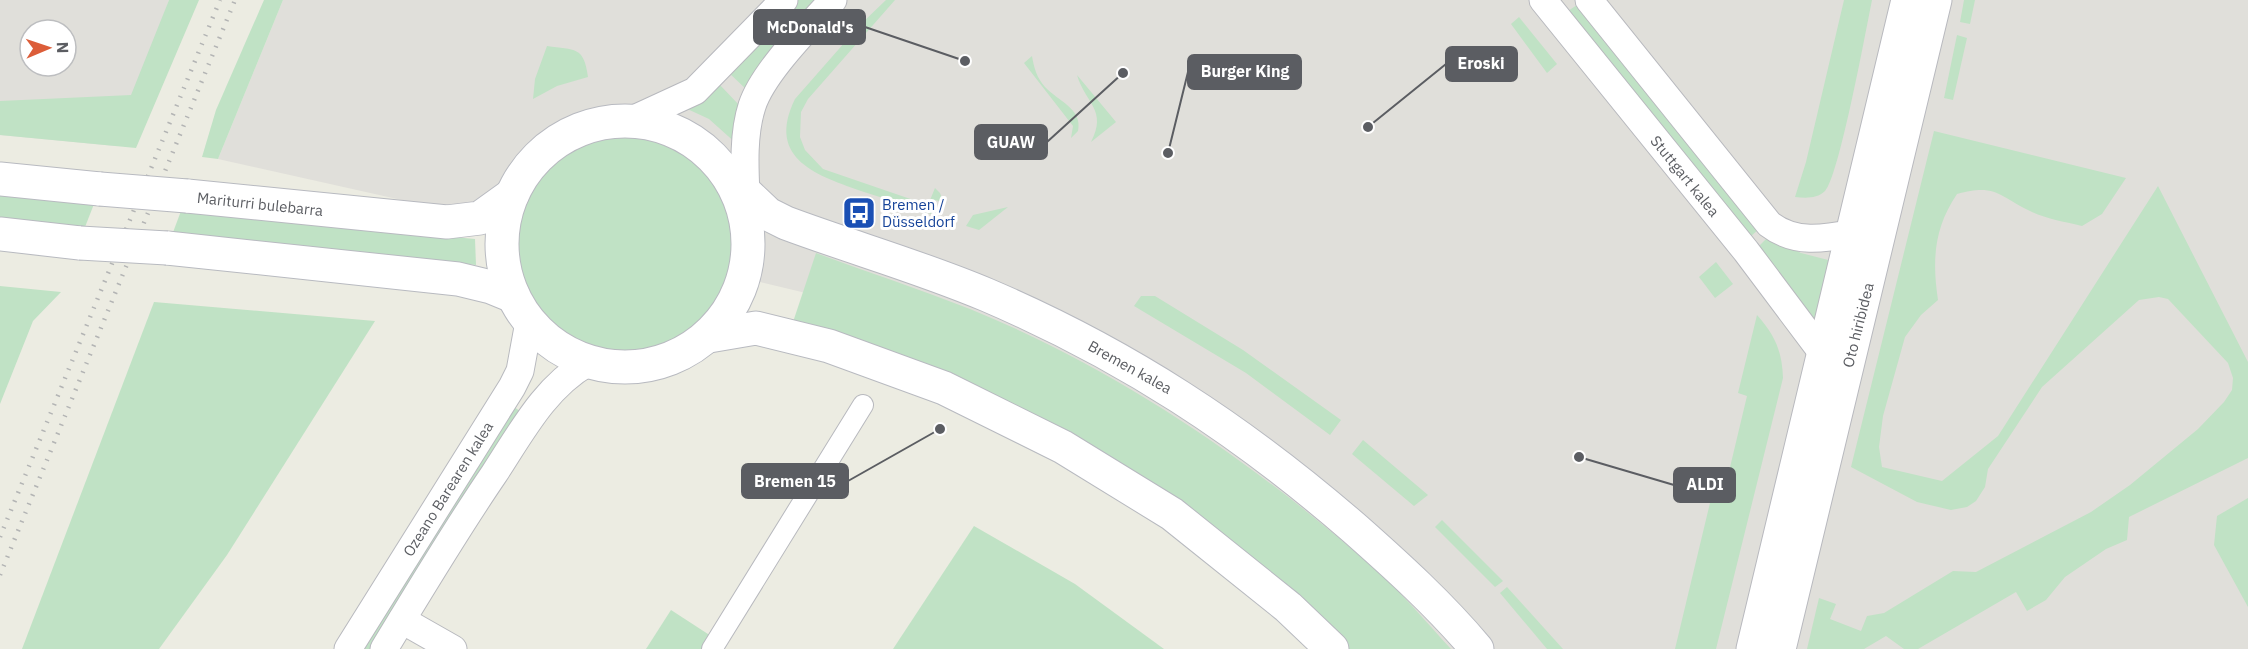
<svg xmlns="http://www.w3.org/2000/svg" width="2248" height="649" viewBox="0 0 2248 649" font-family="'IBM Plex Sans',sans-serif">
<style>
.industrial{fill:#e0dfda;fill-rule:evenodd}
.green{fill:#c0e2c5}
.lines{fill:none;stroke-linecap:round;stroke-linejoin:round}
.pedestrian-casing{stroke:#b8b9be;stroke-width:22}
.minor-casing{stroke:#b8b9be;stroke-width:29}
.tertiary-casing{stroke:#b8b9be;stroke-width:35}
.secondary-casing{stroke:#b8bac0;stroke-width:35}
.pedestrian{stroke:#fff;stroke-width:20}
.minor{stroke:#fff;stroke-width:27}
.tertiary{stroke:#fff;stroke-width:33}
.secondary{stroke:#fff;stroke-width:33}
.rail{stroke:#b3b4b4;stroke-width:4.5;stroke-dasharray:1.5 8;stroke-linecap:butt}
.secondary-bridge-casing{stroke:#b8bac0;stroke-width:35;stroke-linecap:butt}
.secondary-bridge{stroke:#fff;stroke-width:33}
.labels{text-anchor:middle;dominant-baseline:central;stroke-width:6;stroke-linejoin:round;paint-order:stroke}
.street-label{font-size:15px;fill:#5b5d62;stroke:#fff}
.transit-label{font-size:15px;fill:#164399;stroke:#fff;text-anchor:start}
.leader{fill:none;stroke:#5b5d62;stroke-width:2}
.callout-dot{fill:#5b5d62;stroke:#fff;stroke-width:2}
.callout{fill:#5b5d62;stroke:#5b5d62;stroke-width:2}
.callout-label{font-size:16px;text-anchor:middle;font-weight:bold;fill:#fff}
</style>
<rect width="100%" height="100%" fill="#ecece2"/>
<g class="industrial">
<path d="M0,0H169L116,146L0,135ZM30,30H66V66H30Z"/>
<path d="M283,0H2248V649H1407L948,327L634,252L218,159Z"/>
</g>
<g class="green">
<path d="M169,0H199L136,148L0,135V101L131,95Z"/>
<path d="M264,0H283L218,159L202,157L216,110Z"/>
<path d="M794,0H823L748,91L727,71Z"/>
<path d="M886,0H895L808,99L801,112L800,137L805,150L823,169L928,205L935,188L940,193L944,203L936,200L931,214C908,206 886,199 864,192C819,176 765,160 795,99L860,25Z"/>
<path d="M1844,0H1872C1866,30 1839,177 1825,191C1817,199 1805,198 1795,197L1806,162Z"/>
<path d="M1964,0H1975L1970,24L1960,22Z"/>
<path d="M1577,5L1760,228L1750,237L1568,11Z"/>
<path d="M1519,17L1557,64L1547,73L1511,24Z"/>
<path d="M1957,35L1967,38L1953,100L1944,98Z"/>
<path d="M547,46C575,50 584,46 588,77L557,86L533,99L535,79Z"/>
<path d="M1032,56C1034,68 1037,78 1045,87C1058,101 1083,109 1078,131L1071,138L1073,126L1024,63Z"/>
<path d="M1077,75L1116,122L1091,142C1108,110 1085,103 1077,75Z"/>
<path d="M719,84L740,106L738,145L709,119L683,107Z"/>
<path d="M1934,131L2126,178L2102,214L2082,226C2066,222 2047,219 2032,212C1999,197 1997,183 1957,194C1934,228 1932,260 1938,300L1921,315L1905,337L1883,416L1879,447L1882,467L1942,481L1998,436L2158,186L2248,362V458L2129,517L2127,540L2106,549L2065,577L2046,600L2027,611L2016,592L1918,649H1904L1886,636L1864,649H1807L1819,598L1836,604L1830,619L1861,631L1867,616L1884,613L1953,571L1976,572L2091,512L2130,485L2198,429L2224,402L2232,390L2233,378L2228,363L2168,299L2159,297L2139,300L2042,387L1988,469L1985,487L1976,501L1967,507L1951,510L1917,502L1851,467Z"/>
<circle cx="625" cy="245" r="107"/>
<path d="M0,194L94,204L85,227L0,220Z"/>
<path d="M1008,207L979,230L966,226L973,215Z"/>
<path d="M181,211L475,239L476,265L172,235Z"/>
<path d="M1769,236L1801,253L1836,262L1819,330L1809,313L1758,247Z"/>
<path d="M816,253C867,272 919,289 970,309C1120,370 1256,464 1376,570C1403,594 1427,623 1451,649H1348L1223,541L793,322Z"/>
<path d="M1716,262L1733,284L1715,298L1699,277Z"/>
<path d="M0,286L61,292L33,321L0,404Z"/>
<path d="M1141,296H1155L1243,350L1341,420L1330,435L1246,373L1134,306Z"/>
<path d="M154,302L375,321L227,555L159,649H22Z"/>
<path d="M1757,315C1775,335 1782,351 1783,378L1716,649H1675L1715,482L1726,484L1747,396L1738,393Z"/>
<path d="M511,405L523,413L374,649H357Z"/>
<path d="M1363,440L1428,495L1414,506L1352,454Z"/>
<path d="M2248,498V607L2214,545L2217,516Z"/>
<path d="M1442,520L1503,581L1495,587L1435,527Z"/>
<path d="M974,526L1075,584L1164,649H893Z"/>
<path d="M1507,587L1563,649H1547L1500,593Z"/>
<path d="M671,610L711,636L702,649H646Z"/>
</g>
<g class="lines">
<defs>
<path id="pedestrian" d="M712,649L863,405"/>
<g id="minor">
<path d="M1543,0L1746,251L1824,355"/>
<path d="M1589,0L1769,224C1795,244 1823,239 1854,233"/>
<path d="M632,120L695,91L784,0"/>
<path d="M747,227C747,189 740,143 752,106C763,72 809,27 833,0"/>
<path d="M402,620L453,649"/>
<path d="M348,649L512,387L520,371L529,322"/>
<path d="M384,649C420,590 455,531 494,474C521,433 544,388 587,363"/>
</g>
<g id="tertiary">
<path d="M1753,649L1908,0"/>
<path d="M1779,649L1935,0"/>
</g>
<g id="secondary">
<circle cx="625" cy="244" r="123"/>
<path d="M728,176L768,214L786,223C853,248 921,267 987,295C1125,354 1241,430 1354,528C1397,566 1440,605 1477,649"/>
<path d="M0,179L100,189"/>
<path d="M187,196L447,222L480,218L512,195"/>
<path d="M0,234L80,243"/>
<path d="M167,248L458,279L491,287L513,296"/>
<path d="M709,336L756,328L829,346L944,388L1063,447L1172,514L1288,607L1332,649"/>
</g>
</defs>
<use href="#pedestrian" class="pedestrian-casing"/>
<use href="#minor" class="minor-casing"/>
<use href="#tertiary" class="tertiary-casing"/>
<use href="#secondary" class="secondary-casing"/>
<use href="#pedestrian" class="pedestrian"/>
<use href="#minor" class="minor"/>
<use href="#tertiary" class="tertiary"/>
<use href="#secondary" class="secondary"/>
<g class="rail">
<path d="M0,537L220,0"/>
<path d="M0,575L235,0"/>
</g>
<defs>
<g id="secondary-bridge">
<path d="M100,189L187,196"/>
<path d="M80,243L167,248"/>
</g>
</defs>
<use href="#secondary-bridge" class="secondary-bridge-casing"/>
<use href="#secondary-bridge" class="secondary-bridge"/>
</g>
<defs>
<symbol id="bus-square" viewBox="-11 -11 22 22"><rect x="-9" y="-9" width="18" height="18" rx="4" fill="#1a4fb4" stroke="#fff"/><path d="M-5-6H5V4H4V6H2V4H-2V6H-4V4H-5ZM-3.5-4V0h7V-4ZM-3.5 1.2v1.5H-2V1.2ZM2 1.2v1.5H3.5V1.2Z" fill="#fff"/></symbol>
</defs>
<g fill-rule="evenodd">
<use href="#bus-square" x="840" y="194" width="38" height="38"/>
</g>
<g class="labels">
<g class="street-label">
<text transform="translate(1685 176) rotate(51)">Stuttgart kalea</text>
<text transform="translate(260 204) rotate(6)">Mariturri bulebarra</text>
<text transform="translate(1858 325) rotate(-76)">Oto hiribidea</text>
<text transform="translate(1130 367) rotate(29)">Bremen kalea</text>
<text transform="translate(448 489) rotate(-58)">Ozeano Barearen kalea</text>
</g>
<g class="transit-label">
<text x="882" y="204">Bremen /<tspan x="882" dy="17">Düsseldorf</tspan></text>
</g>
</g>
<path class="leader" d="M965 61L865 27M1368 127L1446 64M1168 153L1188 72M1123 73L1047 142M940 429L848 481M1579 457L1674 485"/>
<g class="callout-dot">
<circle cx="965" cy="61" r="6"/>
<circle cx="1368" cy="127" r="6"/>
<circle cx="1168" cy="153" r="6"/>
<circle cx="1123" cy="73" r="6"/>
<circle cx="940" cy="429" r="6"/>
<circle cx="1579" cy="457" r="6"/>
</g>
<g class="callout">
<rect x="754" y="10" width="111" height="34" rx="6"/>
<rect x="1446" y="47" width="71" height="34" rx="6"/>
<rect x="1188" y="55" width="113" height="34" rx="6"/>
<rect x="975" y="125" width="72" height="34" rx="6"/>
<rect x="742" y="464" width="106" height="34" rx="6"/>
<rect x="1674" y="468" width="61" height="34" rx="6"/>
</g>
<g class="callout-label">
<text x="810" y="33">McDonald's</text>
<text x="1481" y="69">Eroski</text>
<text x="1245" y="77">Burger King</text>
<text x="1011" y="148">GUAW</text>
<text x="795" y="487">Bremen 15</text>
<text x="1705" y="490">ALDI</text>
</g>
<g transform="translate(48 48) rotate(88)"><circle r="28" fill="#ffffff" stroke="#bdbec0" stroke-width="1.5"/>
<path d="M0-4.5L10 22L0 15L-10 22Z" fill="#dc5d39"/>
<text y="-9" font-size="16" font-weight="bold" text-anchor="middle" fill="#5b5d62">N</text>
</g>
</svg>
